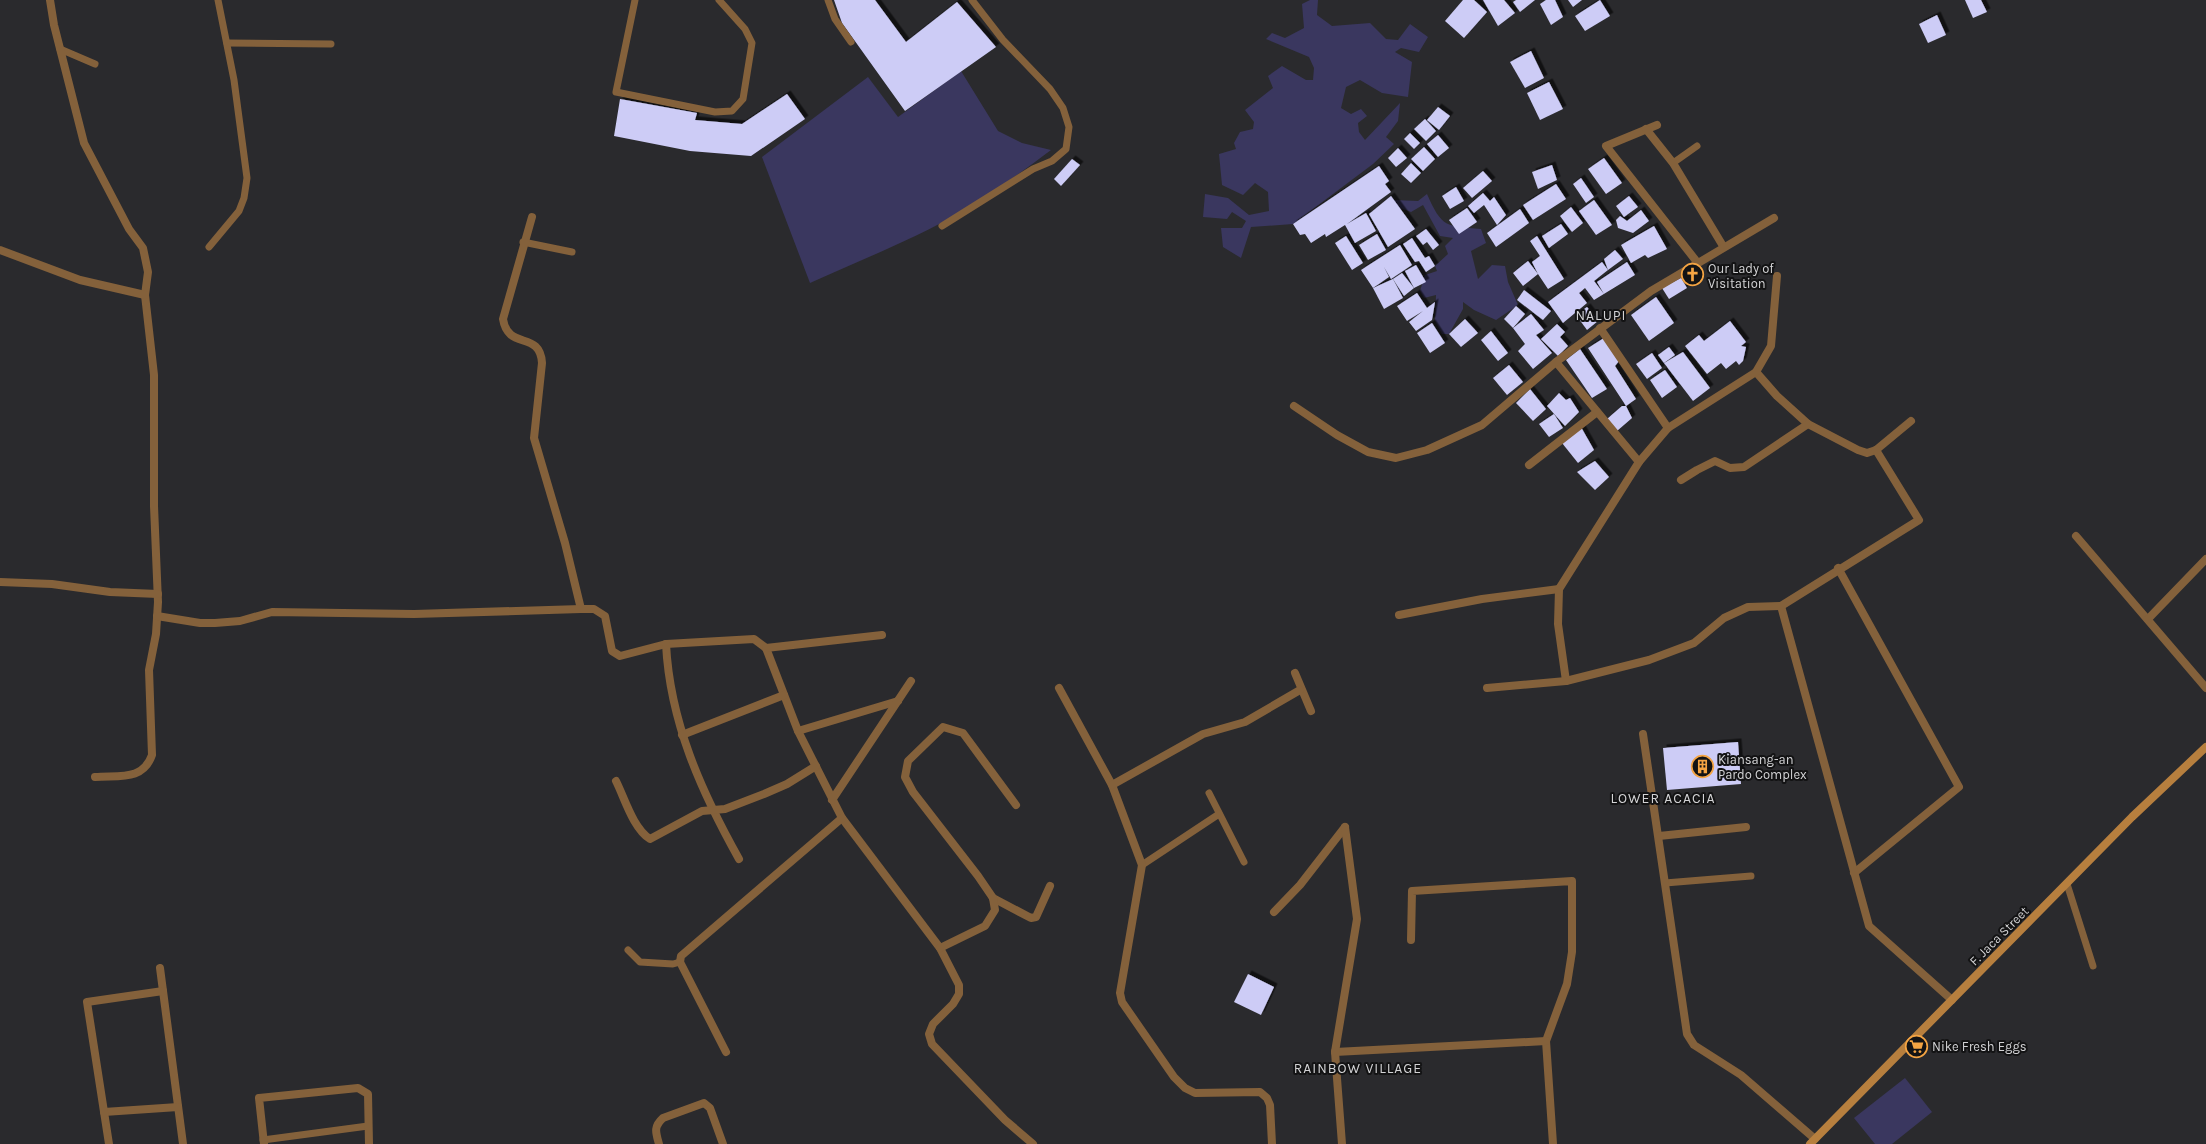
<svg xmlns="http://www.w3.org/2000/svg" width="2206" height="1144" viewBox="0 0 2206 1144" font-family="Karla,sans-serif">
<style>
.green{fill:#3a375f}
.building{fill:#cdccf6;filter:url(#shadow)}
.lines{fill:none;stroke-linecap:round;stroke-linejoin:round}
.lane{stroke:#84613b;stroke-width:7}
.street{stroke:#84613b;stroke-width:8}
.secondary{stroke:#b77f3e;stroke-width:8}
.labels{text-anchor:middle;dominant-baseline:central;stroke-width:4;stroke-linejoin:round;paint-order:stroke}
.poi-label{font-size:13px;fill:#d3d3d5;stroke:#131314;text-anchor:start}
.street-label{font-size:13px;fill:#d3d3d5;stroke:#131314}
.neighbourhood-label{font-size:14px;letter-spacing:1px;fill:#d3d3d5;stroke:#131314}
</style>
<defs>
<filter id="shadow"><feDropShadow dx="3.5" dy="-3.5" stdDeviation="0" flood-color="#0009"/></filter>
</defs>
<rect width="100%" height="100%" fill="#2a2a2d"/>
<g class="green">
<path d="M1310,0H1318L1317,15L1332,26L1370,23L1386,39L1398,40L1410,24L1428,37L1419,52L1401,48L1395,52L1412,62L1408,97L1382,93L1360,80L1346,87L1341,108L1351,114L1361,109L1367,116L1358,123L1359,132L1365,140L1400,103L1398,121L1386,137L1394,144L1373,164L1293,224L1251,227L1241,258L1223,247L1221,228H1242L1246,221L1232,212L1227,219L1203,217L1205,194L1228,198L1249,215L1269,211L1268,192L1255,183L1243,195L1222,185L1219,154L1236,149L1234,143L1240,132L1253,129L1254,122L1245,110L1273,88L1268,76L1282,66L1306,80H1313L1314,68L1309,57L1266,39L1272,33L1285,38L1304,28L1302,4Z"/>
<path d="M961,71L998,131L1022,143L1051,150C1022,172 992,193 961,212C913,240 860,260 810,283L762,157L868,77L898,117Z"/>
<path d="M1427,194C1442,228 1446,226 1481,229L1486,243L1471,251L1478,279L1492,265L1505,266L1508,282L1518,305L1496,320L1474,310L1463,302V309L1449,334H1442L1435,321L1436,295L1424,298L1420,291L1425,275L1437,271L1435,266L1448,254L1445,246L1453,238L1440,236L1423,205L1411,212L1395,206L1394,200L1418,201Z"/>
<path d="M1905,1078L1932,1112L1892,1144H1875L1854,1118Z"/>
</g>
<g class="building">
<path d="M834,0H875L906,42L957,2L996,47L905,111L842,23Z"/>
<path d="M1463,0H1474L1487,12L1464,38L1445,21Z"/>
<path d="M1483,0H1504L1515,13L1498,26Z"/>
<path d="M1516,0H1535L1520,12L1513,2Z"/>
<path d="M1546,0H1555L1563,17L1551,25L1540,4Z"/>
<path d="M1568,0H1582L1573,7Z"/>
<path d="M1600,0L1610,16L1585,31L1575,16Z"/>
<path d="M1965,0H1981L1987,12L1973,18Z"/>
<path d="M1937,15L1946,35L1928,43L1919,24Z"/>
<path d="M1531,51L1544,78L1525,88L1510,62Z"/>
<path d="M1549,82L1563,109L1540,120L1527,93Z"/>
<path d="M787,94L805,119L751,156L690,151L614,136L620,99L697,113L695,120L742,124Z"/>
<path d="M1438,107L1450,116L1439,130L1427,120Z"/>
<path d="M1425,119L1436,131L1426,141L1414,129Z"/>
<path d="M1410,133L1420,143L1414,149L1404,139Z"/>
<path d="M1438,135L1449,148L1438,157L1427,144Z"/>
<path d="M1424,147L1435,159L1423,171L1411,159Z"/>
<path d="M1398,148L1407,158L1396,167L1388,158Z"/>
<path d="M1604,158L1622,183L1606,194L1588,169Z"/>
<path d="M1072,159L1080,165L1061,186L1054,179Z"/>
<path d="M1411,163L1421,173L1411,183L1401,174Z"/>
<path d="M1552,165L1557,180L1538,189L1532,172Z"/>
<path d="M1379,166L1389,181L1385,184L1391,192L1347,224L1366,213L1376,231L1355,243L1345,225L1326,237L1325,234L1311,243L1305,234L1300,235L1293,224Z"/>
<path d="M1483,171L1492,181L1472,198L1463,188Z"/>
<path d="M1581,178L1594,197L1586,203L1573,184Z"/>
<path d="M1556,184L1566,199L1533,220L1523,205Z"/>
<path d="M1456,187L1464,201L1450,209L1442,196Z"/>
<path d="M1483,193L1490,201L1494,197L1506,215L1497,225L1484,205L1474,213L1468,206Z"/>
<path d="M1391,196L1415,229L1388,247L1369,214Z"/>
<path d="M1629,196L1638,207L1624,217L1616,206Z"/>
<path d="M1594,200L1612,225L1596,235L1579,211Z"/>
<path d="M1571,207L1583,223L1572,232L1560,216Z"/>
<path d="M1467,208L1477,222L1459,234L1449,220Z"/>
<path d="M1520,209L1529,223L1496,247L1487,233Z"/>
<path d="M1641,210L1649,221L1633,233L1618,228L1616,220L1620,216L1627,221Z"/>
<path d="M1561,224L1568,234L1549,248L1542,236Z"/>
<path d="M1654,226L1667,249L1648,258L1645,255L1631,263L1621,245Z"/>
<path d="M1426,229L1439,245L1433,250L1427,242L1423,245L1416,236Z"/>
<path d="M1377,234L1386,250L1368,260L1359,245Z"/>
<path d="M1346,236L1363,263L1352,270L1335,243Z"/>
<path d="M1537,236L1564,279L1548,289L1538,274L1523,286L1513,273L1528,261L1538,274L1532,262L1540,256L1530,241Z"/>
<path d="M1412,238L1425,258L1429,256L1435,266L1426,272L1419,261L1415,262L1403,244Z"/>
<path d="M1400,245L1412,265L1391,279L1384,267L1389,277L1373,288L1361,270Z"/>
<path d="M1615,250L1623,259L1608,270L1604,259Z"/>
<path d="M1602,262L1608,270L1594,281L1604,294L1597,282L1627,262L1635,275L1594,300L1585,288L1579,293L1587,303L1563,323L1548,302Z"/>
<path d="M1416,265L1426,282L1414,288L1405,271Z"/>
<path d="M1402,273L1414,288L1404,296L1393,279Z"/>
<path d="M1681,278L1687,288L1669,299L1662,288Z"/>
<path d="M1393,279L1403,298L1384,309L1373,288Z"/>
<path d="M1524,290L1551,311L1543,320L1517,300Z"/>
<path d="M1417,293L1427,308L1435,302L1432,320L1416,331L1409,322L1423,311L1407,321L1397,306Z"/>
<path d="M1656,297L1674,323L1649,341L1631,315Z"/>
<path d="M1516,306L1525,314L1513,328L1504,319Z"/>
<path d="M1587,307L1598,321L1587,330L1576,315Z"/>
<path d="M1531,314L1544,330L1536,335L1552,353L1533,369L1518,351L1525,344L1513,328Z"/>
<path d="M1465,319L1478,333L1461,347L1449,334Z"/>
<path d="M1730,321L1746,342L1741,346L1746,347L1743,361L1739,365L1736,361L1726,369L1721,363L1707,374L1685,346L1699,335L1704,341Z"/>
<path d="M1432,323L1445,343L1430,353L1417,333Z"/>
<path d="M1557,324L1565,332L1560,337L1568,346L1558,356L1541,339Z"/>
<path d="M1491,331L1508,353L1498,361L1481,340Z"/>
<path d="M1604,338L1619,361L1615,366L1636,399L1626,406L1632,418L1617,431L1607,419L1622,406H1626L1588,348Z"/>
<path d="M1669,347L1675,355L1664,363L1658,355Z"/>
<path d="M1580,349L1607,389L1592,398L1566,360Z"/>
<path d="M1683,352L1710,388L1693,401L1664,363Z"/>
<path d="M1652,353L1662,368L1647,379L1636,364Z"/>
<path d="M1509,365L1523,382L1507,395L1493,378Z"/>
<path d="M1665,370L1677,387L1662,398L1650,380Z"/>
<path d="M1530,389L1546,409L1533,421L1516,403Z"/>
<path d="M1559,393L1566,400L1570,398L1579,412L1565,426L1547,406Z"/>
<path d="M1554,414L1563,428L1549,437L1539,424Z"/>
<path d="M1581,427L1594,450L1578,463L1562,443Z"/>
<path d="M1595,461L1609,477L1595,490L1577,472Z"/>
<path d="M1738,742L1741,784L1667,790L1663,748Z"/>
<path d="M1248,974L1274,987L1261,1015L1234,1002Z"/>
</g>
<g class="lines">
<g class="lane">
<path d="M635,0L616,92L715,112L732,111L743,99L752,43L745,29L719,0"/>
<path d="M828,0L835,19L851,42"/>
<path d="M227,43L331,44"/>
<path d="M60,49L95,64"/>
<path d="M1673,163L1697,146"/>
<path d="M942,226L1033,169L1052,161L1066,149L1069,127L1063,108L1050,89L1003,40L972,0"/>
<path d="M523,242L572,252"/>
<path d="M209,247L239,211L244,198L247,178L234,80L218,0"/>
<path d="M1209,793L1244,862"/>
<path d="M1142,865L1219,814"/>
<path d="M1665,883L1751,876"/>
<path d="M2067,884L2093,966"/>
<path d="M628,950L640,962L673,964L680,962"/>
<path d="M263,1140L368,1126"/>
</g>
<g class="street">
<path d="M50,0L54,25L84,143L129,229L143,248L148,272L145,295L154,375V506L158,602L156,634L149,670L152,755C143,781 119,775 95,777"/>
<path d="M1657,125L1606,146L1697,262"/>
<path d="M1646,129L1673,163L1723,246"/>
<path d="M532,217L503,319C508,351 540,330 542,363L534,438L565,543L581,609"/>
<path d="M0,250L80,280L145,295"/>
<path d="M1600,328L1668,428"/>
<path d="M1556,362L1639,462"/>
<path d="M1756,372L1777,396L1808,424L1858,450L1867,453L1876,450L1911,421"/>
<path d="M1294,406L1337,435L1368,452L1396,458L1427,450L1482,425L1556,362L1651,291L1774,218"/>
<path d="M1529,465L1597,412"/>
<path d="M1681,480L1697,470L1715,461L1730,468L1744,467L1808,424"/>
<path d="M2076,536L2206,688"/>
<path d="M1838,568L1959,787L1854,873"/>
<path d="M0,582L52,584L110,592L158,594"/>
<path d="M1781,606L1869,926L1952,1000"/>
<path d="M1399,615L1482,599L1559,589"/>
<path d="M157,616L200,623H215L240,621L272,612L414,614L581,609H594L605,616L612,651L620,656L666,644L754,639L766,648L798,731L842,818L940,948L959,985V994L953,1004L933,1024L929,1034L932,1044L1005,1120L1033,1144"/>
<path d="M2148,619L2206,559"/>
<path d="M666,644C670,722 701,791 739,859"/>
<path d="M766,648L882,635"/>
<path d="M1295,673L1311,711"/>
<path d="M1566,681L1558,624L1559,589L1639,462L1668,428L1756,372L1771,346L1777,276"/>
<path d="M1059,688L1112,785L1142,865L1120,993L1122,1002L1174,1077L1185,1088L1195,1093L1260,1092L1267,1098L1270,1105L1272,1144"/>
<path d="M1487,688L1566,681L1649,660L1694,643L1724,618L1748,607L1781,606L1919,520L1876,450"/>
<path d="M798,731L898,701"/>
<path d="M1643,734L1687,1034L1694,1045L1741,1075L1815,1139"/>
<path d="M682,735L784,695"/>
<path d="M616,781C625,799 633,828 650,839L702,811L725,809L764,794L787,784L816,766"/>
<path d="M1112,785L1203,734L1245,722L1300,690"/>
<path d="M832,800L911,681"/>
<path d="M1659,836L1746,827"/>
<path d="M993,898L1031,918L1036,917L1050,886"/>
<path d="M1274,912L1300,885L1345,827"/>
<path d="M1411,940L1412,891L1572,881V952L1567,984L1546,1041L1553,1144"/>
<path d="M940,948L985,926L995,910L993,898L978,876L913,792L905,777L908,761L943,727L963,733L1016,805"/>
<path d="M160,968L183,1144"/>
<path d="M726,1052L680,962L681,956L842,818"/>
<path d="M1335,1052L1546,1041"/>
<path d="M104,1112L178,1107"/>
<path d="M109,1144L87,1002L163,991"/>
<path d="M264,1144L259,1098L358,1088L368,1094L369,1144"/>
<path d="M659,1144C656,1133 653,1127 663,1118L704,1103L710,1108L723,1144"/>
<path d="M1342,1144L1335,1052L1357,919L1345,827"/>
</g>
<path class="secondary" d="M1810,1144L2132,817L2206,747"/>
</g>
<defs>
<symbol id="church-ring" viewBox="-11 -11 22 22"><circle r="9.5" fill="#131314" stroke="#f4a443" stroke-width="1.5"/><path d="M-1.2-6h2.4v3.5h3.3v2.4h-3.3V6h-2.4V-.1h-3.3v-2.4h3.3Z" fill="#f4a443"/></symbol>
<symbol id="building-ring" viewBox="-11 -11 22 22"><circle r="9.5" fill="#131314" stroke="#f4a443" stroke-width="1.5"/><path d="M-4-6H4V6H1V3H-1V6H-4ZM-2.5-4.3h1.7v1.8h-1.7ZM.8-4.3h1.7v1.8H.8ZM-2.5-1h1.7V.8h-1.7ZM.8-1h1.7V.8H.8Z" fill="#f4a443"/></symbol>
<symbol id="supermarket-ring" viewBox="-11 -11 22 22"><circle r="9.5" fill="#131314" stroke="#f4a443" stroke-width="1.5"/><path d="M-6-5.5h2.5l.6 2H6L4.5 2H-2.5L-4.4-4H-6ZM-1.5 3.2a1.3 1.3 0 1 0 .1 0ZM3 3.2a1.3 1.3 0 1 0 .1 0Z" fill="#f4a443"/></symbol>
</defs>
<g fill-rule="evenodd">
<use href="#church-ring" x="1680" y="262" width="25" height="25"/>
<use href="#building-ring" x="1690" y="754" width="25" height="25"/>
<use href="#supermarket-ring" x="1904" y="1034" width="25" height="25"/>
</g>
<g class="labels">
<g class="poi-label">
<text x="1708" y="268">Our Lady of<tspan x="1708" dy="15">Visitation</tspan></text>
<text x="1718" y="759">Kiansang-an<tspan x="1718" dy="15">Pardo Complex</tspan></text>
<text x="1932" y="1046">Nike Fresh Eggs</text>
</g>
<g class="street-label">
<text transform="translate(1999 936) rotate(-45)">F. Jaca Street</text>
</g>
<g class="neighbourhood-label">
<text x="1601" y="315">NALUPI</text>
<text x="1663" y="798">LOWER ACACIA</text>
<text x="1358" y="1068">RAINBOW VILLAGE</text>
</g>
</g>
</svg>
